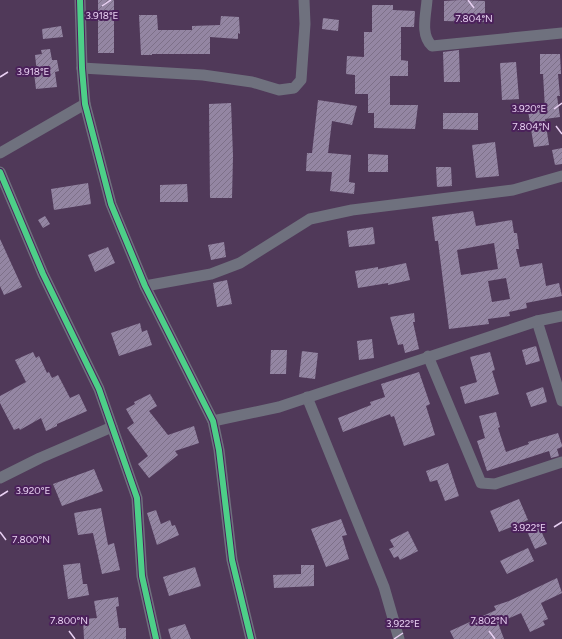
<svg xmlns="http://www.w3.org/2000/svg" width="562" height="639" viewBox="0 0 562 639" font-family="Figtree,sans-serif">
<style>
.building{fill:url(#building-hatch);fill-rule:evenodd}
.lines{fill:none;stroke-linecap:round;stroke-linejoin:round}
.minor{stroke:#6f717e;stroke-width:11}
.cycleway-casing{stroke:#4b215b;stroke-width:8}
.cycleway{stroke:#4dcf88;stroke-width:6}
.ticks{fill:none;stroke:#e8d0f2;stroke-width:1.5}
.ticks-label{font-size:10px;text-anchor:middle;fill:#e8d0f2;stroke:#4b215b;stroke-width:4;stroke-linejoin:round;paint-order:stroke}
</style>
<defs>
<pattern id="building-hatch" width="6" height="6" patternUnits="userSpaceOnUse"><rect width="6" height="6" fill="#9486a3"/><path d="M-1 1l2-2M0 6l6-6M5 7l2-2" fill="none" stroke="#7d7088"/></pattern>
</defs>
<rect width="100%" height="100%" fill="#503959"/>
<g class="building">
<rect x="98" y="0" width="16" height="53"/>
<path d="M460,0L485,1V22L444,21V1Z"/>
<path d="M372,5H393V10L415,11L414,27H401V60L408,61V76H390V105H418L415,129L374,128V113H368V94H355V75L346,74L347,56L364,57V32H372Z"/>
<path d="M139,15H157L158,30H192V26L220,25L221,16L239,17L240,34L238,33V39L210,37V54H152V55H141Z"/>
<path d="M323,18L339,20L338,31L322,29Z"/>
<path d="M61,26L63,37L43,39L42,29Z"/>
<path d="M50,49L52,60H57L59,71L55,72L57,87L36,89L34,73H37L35,55L42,54L41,50Z"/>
<path d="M459,50L460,82H444L443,52Z"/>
<path d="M540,54H560L561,74H558L560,96H557L560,117L545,119L549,145L534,147L528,111L545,109L543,74H540Z"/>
<path d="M516,62L519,99L502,100L500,63Z"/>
<path d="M318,100L357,106L352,125L332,121L328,153L351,155L349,182L355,183L354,194L330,191L332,172L306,171L307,153H312Z"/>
<path d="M231,103L233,156L232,198H210L209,104Z"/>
<path d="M443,113H478V130L443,129Z"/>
<path d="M495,142L499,176L476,178L472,145Z"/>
<path d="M562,148V164L555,165L552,150Z"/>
<path d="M368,154L388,155V172H368Z"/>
<path d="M436,167H451L452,186L437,187Z"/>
<path d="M88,183L91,204L54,210L51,189Z"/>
<path d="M187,184L188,202H160V185Z"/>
<path d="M473,211L476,226L512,220L514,233H517L519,249H516L520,267L542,263L546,286L559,283L562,296L526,303L527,308L509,312L510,316L488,319L489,324L449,329L438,241H435L432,217ZM494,243L498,269L461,275L457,250ZM506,278L510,299L492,302L488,281Z"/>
<path d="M45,216L50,224L43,228L38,220Z"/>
<path d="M373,227L375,244L349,247L347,231Z"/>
<path d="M0,239L22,287L4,295L0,286Z"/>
<path d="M224,242L226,257L211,260L208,245Z"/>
<path d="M108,247L115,263L95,272L88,255Z"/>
<path d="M406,263L410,280L388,285V283L358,288L355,271L378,267V269Z"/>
<path d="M227,280L232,304L217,307L213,283Z"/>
<path d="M414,313L415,322H413L419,349L405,353L403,344L398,345L390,317Z"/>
<path d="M140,323L142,332L147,330L152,345L119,356L111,333Z"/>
<path d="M372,339L374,358L359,360L357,341Z"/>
<path d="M536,346L540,361L526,365L522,350Z"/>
<path d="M271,350H287L286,374H270Z"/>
<path d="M302,351L318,353L315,379L299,377Z"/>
<path d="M33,352L36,358L39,356L47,373L49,372L52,378L58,375L70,398L79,394L87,411L57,424V426L46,431L41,418L20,430L19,428L14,430L0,403V396L26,382L15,360Z"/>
<path d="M490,352L495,370L492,371L499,394L465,404L460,387L477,382L470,357Z"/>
<path d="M419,372L430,404L426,406L435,435L404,446L394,416L391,417L390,414L343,432L338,418L371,405L370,402L385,397L381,384Z"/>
<path d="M543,387L547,402L531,407L526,393Z"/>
<path d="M150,394L157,406L149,411L168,435L194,426L199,443L175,451L178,455L149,478L138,464L148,456L127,428L134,423L126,409L135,404L134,402Z"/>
<path d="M496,412L500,427L498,428L506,452L529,444L528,442L558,433L562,445V447L557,449L559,456L551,458L549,451L487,471L477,441L485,438L479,416Z"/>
<path d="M448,463L459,496L445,501L437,480L430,482L426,471Z"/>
<path d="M94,469L103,491L62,506L53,484Z"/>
<path d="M519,499L528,520L499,532L490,511Z"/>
<path d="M101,508L108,545L114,543L120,570L102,574L93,533L78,535L74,513Z"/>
<path d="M156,510L161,524L170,520L172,526L175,525L179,535L157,545L147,513Z"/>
<path d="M341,519L347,535L342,536L349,559L326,567L311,529Z"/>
<path d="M538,524L547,544L535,549L526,529Z"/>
<path d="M408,531L418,551L400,560L398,556L394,558L389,549L394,547L390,540Z"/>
<path d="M528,548L534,561L507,574L500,561Z"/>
<path d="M80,563L83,584H87L89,595L68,599L63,565Z"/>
<path d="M301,565H314V586L274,588L273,575L301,574Z"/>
<path d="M195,567L201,586L169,596L163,577Z"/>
<path d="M557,578L562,593L541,603L548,619L543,621L545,625L530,632L521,613L498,623L504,639H454L450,631L496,610L494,606L509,601Z"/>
<path d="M118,597L119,606L116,607L119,628H126V639H84L83,619L97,618L94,601Z"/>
<path d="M185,624L191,639H171L168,629Z"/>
</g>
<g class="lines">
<g class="minor">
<path d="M80,0L82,68L85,104L111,204L145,286L213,421L219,450L232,560L251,639"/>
<path d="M427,0C426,15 420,35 432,46L562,33"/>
<path d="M82,68L203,75L252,82L279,90L294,88L301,80L305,24L304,0"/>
<path d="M0,153L85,104"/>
<path d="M0,172L43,274L99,389L137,498L142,576L156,639"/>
<path d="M145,286L211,274L240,263L310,219L352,210L513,190L562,176"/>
<path d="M537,321L562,401"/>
<path d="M428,356L481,483L495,484L562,462"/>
<path d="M307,397L384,587L399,639"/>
<path d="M213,421L279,407L537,321L562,316"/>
<path d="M0,478L40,458L112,427"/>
</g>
<defs>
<g id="cycleway">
<path d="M80,0L82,68L85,104L111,204L145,286L213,421L219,450L232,560L251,639"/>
<path d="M0,172L43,274L99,389L137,498L142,576L156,639"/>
</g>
</defs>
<use href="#cycleway" class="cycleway-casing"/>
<use href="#cycleway" class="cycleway"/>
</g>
<path class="ticks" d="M468,0L474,8M102,6L111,0M0,77L8,72M554,109L562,103M556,126L562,134M0,496L8,491M554,527L562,522M0,532L6,540M69,631L75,639M489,631L495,639M394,639L403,633"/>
<g class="ticks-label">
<text x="102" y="19">3.918°E</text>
<text x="474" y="22">7.804°N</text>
<text x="33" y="75">3.918°E</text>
<text x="529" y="112">3.920°E</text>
<text x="531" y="130">7.804°N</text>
<text x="33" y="494">3.920°E</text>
<text x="529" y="531">3.922°E</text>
<text x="31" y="543">7.800°N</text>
<text x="69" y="624">7.800°N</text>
<text x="489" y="624">7.802°N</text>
<text x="403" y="627">3.922°E</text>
</g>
</svg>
